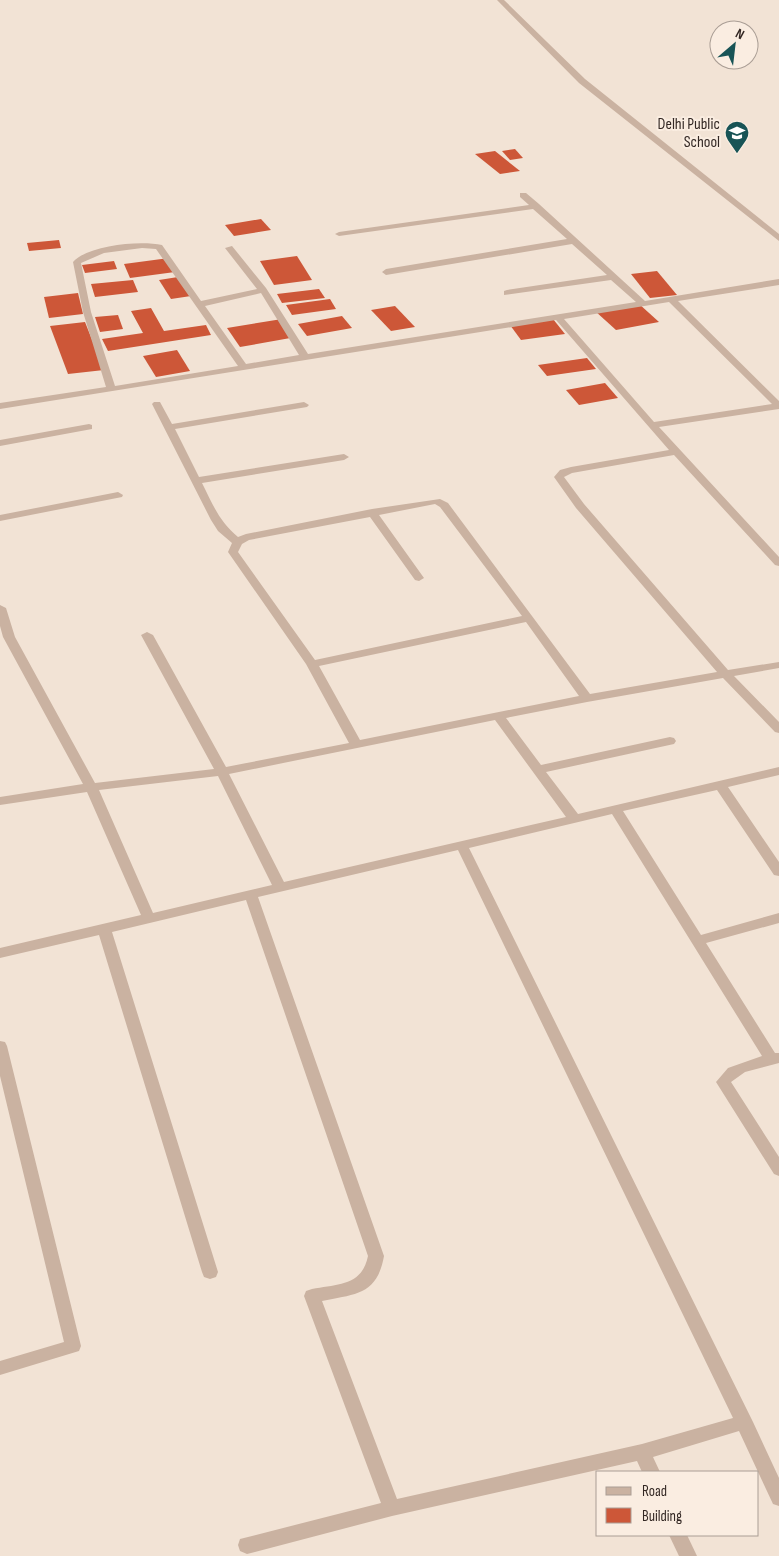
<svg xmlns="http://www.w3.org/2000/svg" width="779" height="1556" viewBox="0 0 779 1556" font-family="'Sofia Sans Condensed',sans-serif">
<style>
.building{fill:#cd5738}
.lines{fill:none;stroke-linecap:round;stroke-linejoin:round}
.minor{fill:#cab2a1;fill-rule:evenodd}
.labels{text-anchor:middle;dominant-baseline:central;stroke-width:4;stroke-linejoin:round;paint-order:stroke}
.far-poi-label{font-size:16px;fill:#332824;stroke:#faede1;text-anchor:end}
</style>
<rect width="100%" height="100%" fill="#f2e3d5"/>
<g class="building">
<path d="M515,149L523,158L510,160L502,151Z"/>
<path d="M495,151L520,171L500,174L475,154Z"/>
<path d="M261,219L271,230L234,236L225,225Z"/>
<path d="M59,240L61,248L29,251L27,243Z"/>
<path d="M297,256L312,280L274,285L260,261Z"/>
<path d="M169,258L175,272L130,278L124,264Z"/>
<path d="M114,261L117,269L85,273L82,265Z"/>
<path d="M657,271L677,295L650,298L631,274Z"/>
<path d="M178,277L191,296L171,299L159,280Z"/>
<path d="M133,280L138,292L95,297L91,284Z"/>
<path d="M319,289L325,298L282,303L277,294Z"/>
<path d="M78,293L83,314L49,318L44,297Z"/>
<path d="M330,299L336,309L292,315L286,305Z"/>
<path d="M638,303L659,322L616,330L595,311Z"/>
<path d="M395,306L415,327L391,331L371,310Z"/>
<path d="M151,308L164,331L206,325L211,335L108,351L102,339L143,333L131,311Z"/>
<path d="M118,315L123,329L100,332L95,317Z"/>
<path d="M342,316L352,328L307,336L298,324Z"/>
<path d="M282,319L296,337L240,347L227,328Z"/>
<path d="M553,319L565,334L521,340L510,325Z"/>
<path d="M85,322L104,370L68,374L50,326Z"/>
<path d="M177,350L190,371L156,377L143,356Z"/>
<path d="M587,358L596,369L547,376L538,365Z"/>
<path d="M605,383L618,398L579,405L566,390Z"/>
</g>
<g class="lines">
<g class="minor">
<path d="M497,0H504L585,79L779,234V241L579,83Z"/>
<path d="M520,193H526L539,204L645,301L779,279V285L678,301L779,401V409L659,427L779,557V566L775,565L674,455L572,473L564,477L584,504L728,670L779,662V668L734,676L779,722V733L775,732L723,678L587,702L506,718L541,765L670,737L674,738L676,741L674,744L546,772L578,814L779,767V775L728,787L779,862V876L774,875L717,790L623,811L701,935L779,913V923L706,943L775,1053H779V1063L745,1072L731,1082L779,1157V1176L774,1174L716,1082L728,1068L762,1056L612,814L469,848L753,1422L779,1478V1506L773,1504L739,1431L653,1457L660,1472H642L637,1461L392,1516L247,1554L240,1551L238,1545L240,1539L381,1503L304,1296L306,1291L312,1289C338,1284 362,1286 368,1256L246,900L112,932L218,1272L216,1277L210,1279L204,1277L202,1272L99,935L0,958V948L141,915L87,792L0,805V797L83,784L3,637L0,626V605L6,608L15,637L95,783L214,769L141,635L147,632L153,635L226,767L349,743L306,664L228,552L232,543L218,531L211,520L152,404L154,402H160L172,424L304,402L309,405L307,407L175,429L199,477L344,454L349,457L344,460L202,483C213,505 219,521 238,537L246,534L372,509L440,499L448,503L590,694L717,672L576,508L554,477L560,470L571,467L669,450L556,320L0,409V403L106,387L83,312L73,262C88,245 140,240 162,245L201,301L257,289L225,248L232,246L266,288L308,354L636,302L611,280L504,295V291L507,290L607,275L572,244L386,275L382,272L386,269L567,239L533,209L339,236L335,234L339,232L529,205L520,197ZM142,248L156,249L238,366L115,386L91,312L81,263L104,253ZM261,293L299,355L246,364L205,306ZM669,302L772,404L654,422L564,319ZM435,504L440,507L522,616L315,660L238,552L242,544L249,540L370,517L415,580L419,581L424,578L379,515ZM526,622L579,696L360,740L319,666ZM495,720L566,817L284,882L229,774ZM218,776L272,885L153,913L99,790ZM458,850L733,1418L642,1444L397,1499L322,1301C356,1294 377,1295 384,1256L258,897Z"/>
<path d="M89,424L92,425V429L0,446V440Z"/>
<path d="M118,492L123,495L122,497L0,521V515Z"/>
<path d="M0,1041L5,1042L7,1046L81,1346L79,1351L0,1375V1361L64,1342L0,1076Z"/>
<path d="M669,1535H687L697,1556H679Z"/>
</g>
</g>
<defs>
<symbol id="school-pin" viewBox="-11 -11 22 30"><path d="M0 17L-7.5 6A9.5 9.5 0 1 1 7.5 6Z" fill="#185456" stroke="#faede1"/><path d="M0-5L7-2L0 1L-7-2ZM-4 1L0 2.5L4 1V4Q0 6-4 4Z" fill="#fff"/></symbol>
</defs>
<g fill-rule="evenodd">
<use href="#school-pin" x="723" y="119" width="28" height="38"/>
</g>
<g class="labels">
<g class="far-poi-label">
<text x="720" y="124">Delhi Public<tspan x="720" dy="18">School</tspan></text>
</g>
</g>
<rect x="596" y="1471" width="162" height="65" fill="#faede1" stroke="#aa9e95"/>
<rect x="606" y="1487" width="25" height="8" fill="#cab2a1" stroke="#aa9e95"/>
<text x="642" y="1496" font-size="15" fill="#332824">Road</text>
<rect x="606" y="1508" width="25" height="15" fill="#cd5738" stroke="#aa9e95"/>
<text x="642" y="1521" font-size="15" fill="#332824">Building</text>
<g transform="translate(734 45) rotate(28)"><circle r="24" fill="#faede1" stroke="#aa9e95"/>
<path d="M0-4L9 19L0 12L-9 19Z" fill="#185456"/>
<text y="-8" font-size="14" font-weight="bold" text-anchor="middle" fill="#332824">N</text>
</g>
</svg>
